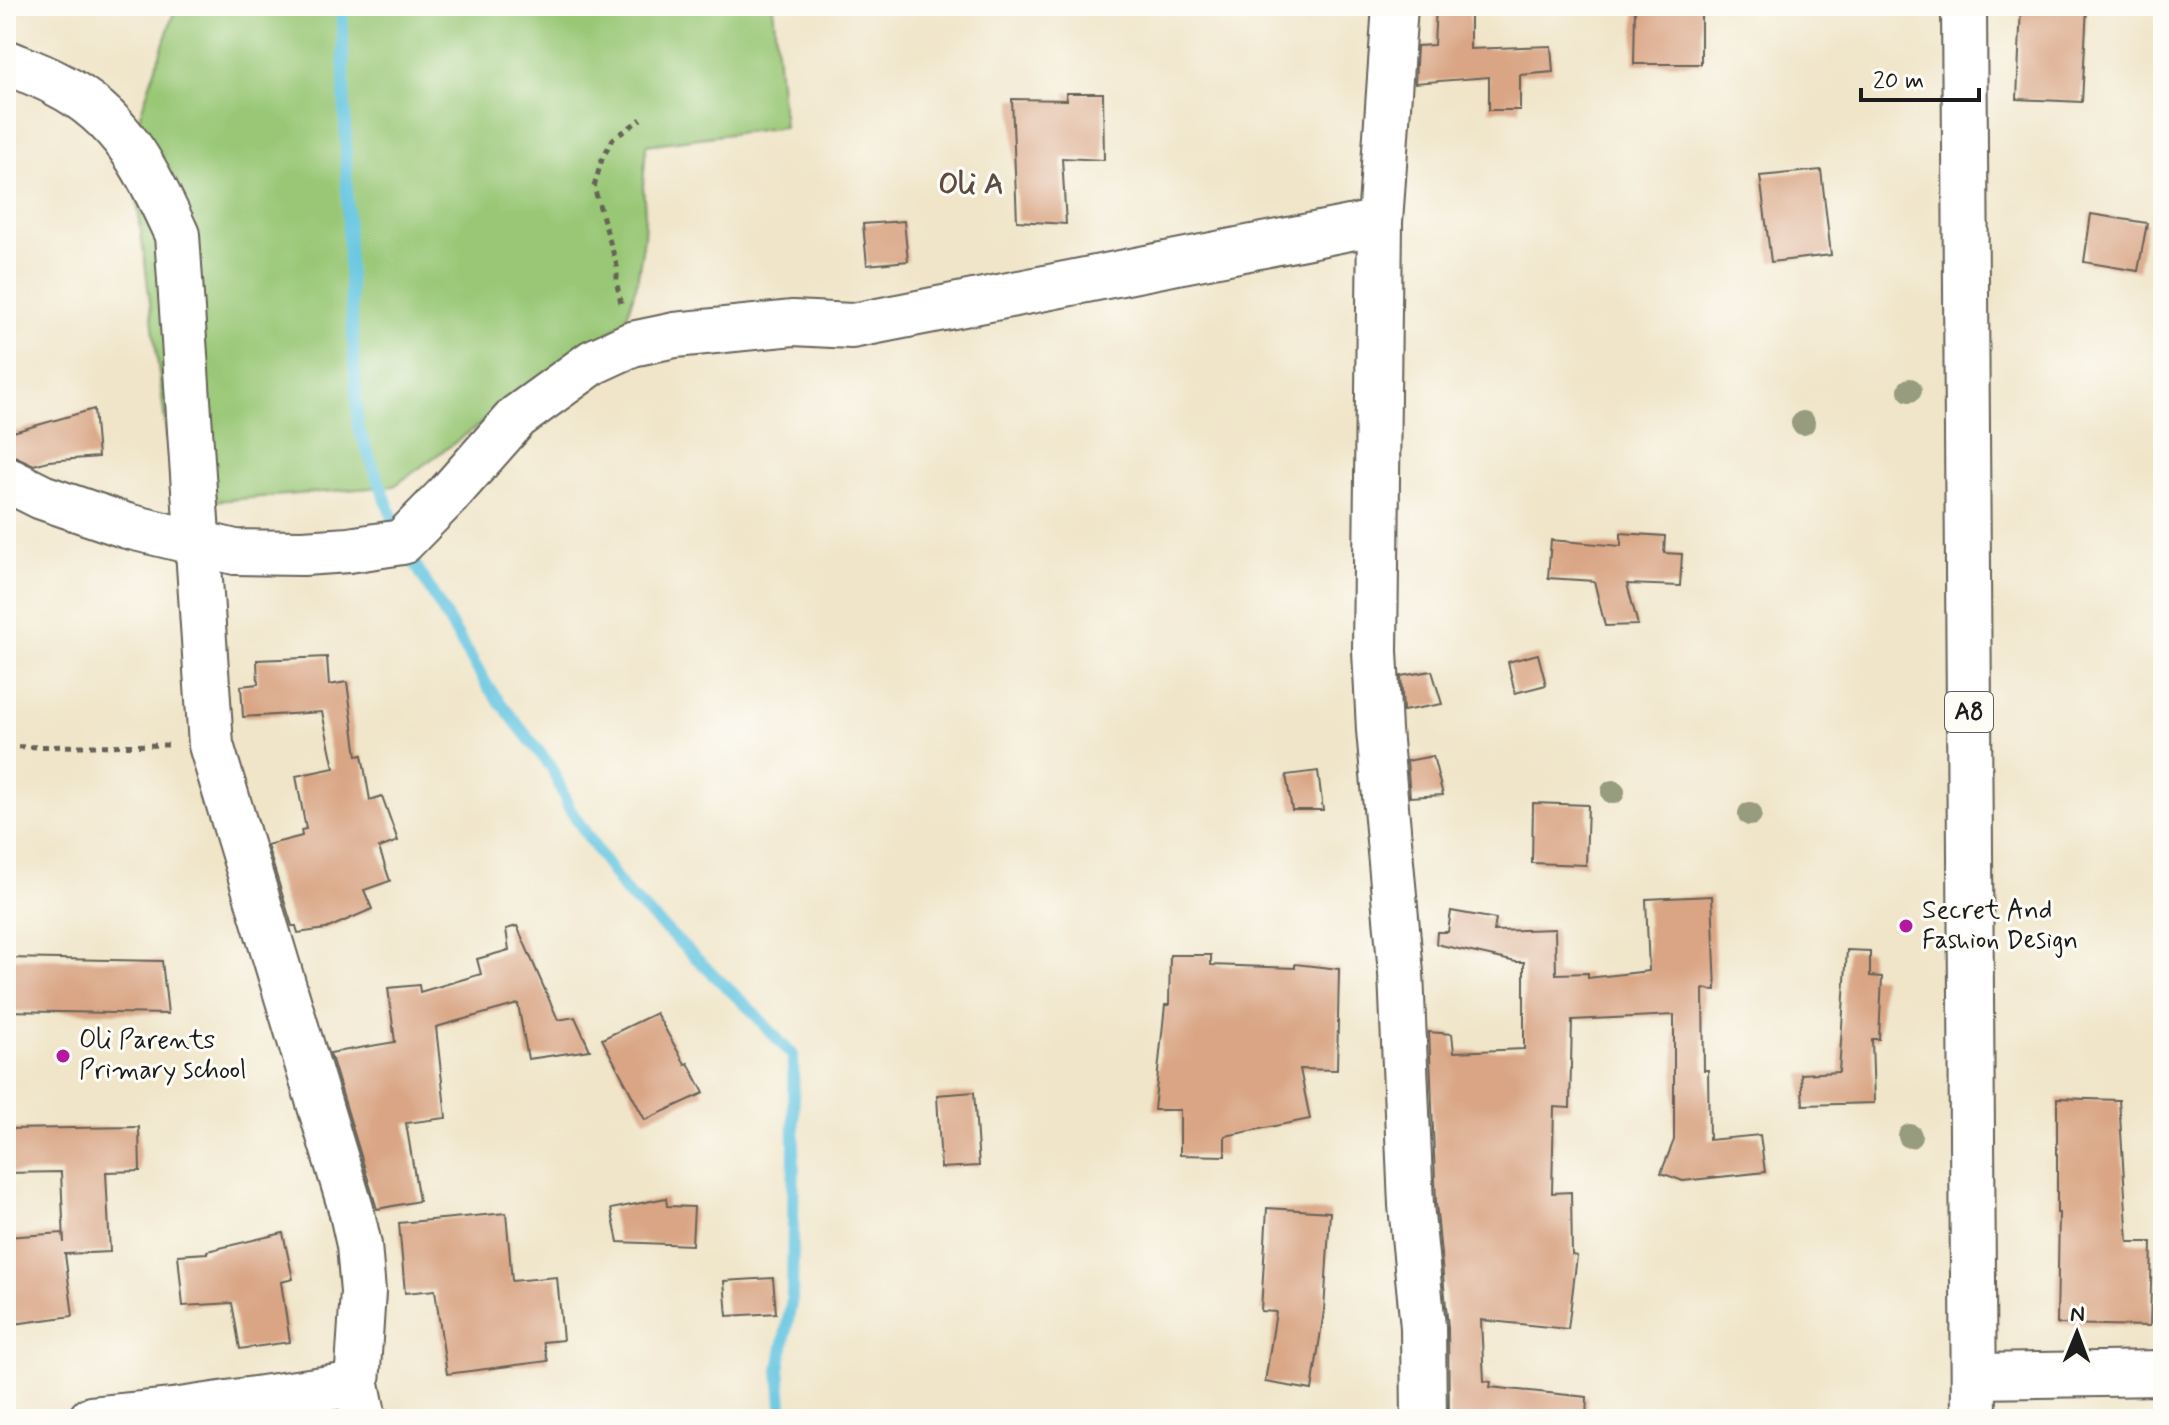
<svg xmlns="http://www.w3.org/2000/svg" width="2169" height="1425" viewBox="0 0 2169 1425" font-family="Mynerve,sans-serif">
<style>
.green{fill:#99c776;stroke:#5a7249;stroke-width:2}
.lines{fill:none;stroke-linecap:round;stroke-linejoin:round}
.stream{stroke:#62c4e0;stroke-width:12}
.building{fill:#d9a584}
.minor-casing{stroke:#666259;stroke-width:48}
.primary-casing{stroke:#666259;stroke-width:48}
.path{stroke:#666259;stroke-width:5;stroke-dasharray:6 6;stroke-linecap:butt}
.minor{stroke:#fff;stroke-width:44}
.primary{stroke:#fff;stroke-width:44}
.tree{fill:#979c7e}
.poi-dot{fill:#b5179e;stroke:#fdfcf7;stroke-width:3}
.labels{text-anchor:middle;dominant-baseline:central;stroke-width:6;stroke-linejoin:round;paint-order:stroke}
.shield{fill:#fdfcf7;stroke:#605f5e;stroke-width:2}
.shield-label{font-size:24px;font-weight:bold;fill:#1c1c1c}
.poi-label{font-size:26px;fill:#1c1c1c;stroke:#fdfcf7;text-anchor:start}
.quarter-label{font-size:30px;font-weight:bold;fill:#5e4c40;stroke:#fdfcf7}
</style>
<rect width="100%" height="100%" fill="#fdfcf7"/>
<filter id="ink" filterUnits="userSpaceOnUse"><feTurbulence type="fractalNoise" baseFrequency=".0125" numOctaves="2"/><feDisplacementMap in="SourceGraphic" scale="16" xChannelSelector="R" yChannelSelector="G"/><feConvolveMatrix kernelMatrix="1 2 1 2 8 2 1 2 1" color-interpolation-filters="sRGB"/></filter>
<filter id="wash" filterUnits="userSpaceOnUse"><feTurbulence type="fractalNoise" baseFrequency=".006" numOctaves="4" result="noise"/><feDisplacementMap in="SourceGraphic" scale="32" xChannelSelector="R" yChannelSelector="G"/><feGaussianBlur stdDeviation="1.8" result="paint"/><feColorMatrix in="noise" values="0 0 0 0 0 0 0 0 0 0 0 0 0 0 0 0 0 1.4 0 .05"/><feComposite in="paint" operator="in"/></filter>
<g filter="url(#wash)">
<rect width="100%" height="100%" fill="#f0e5c9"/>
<path class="green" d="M176,6H578L581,17L666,6H773L784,127L646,145L643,186L645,213L644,238L637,282L626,320L394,486L178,504L168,444L130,145Z"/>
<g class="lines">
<path class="stream" d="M342,6L349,267L358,427L402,542L488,687L552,768L569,808L624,890L752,1011L793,1056L794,1148L792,1298L779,1369L783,1419"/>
</g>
<g id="blocks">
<g class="building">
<path d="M1436,6H1470V49L1551,46L1553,72L1520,75V110H1489V77L1415,83L1417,46L1434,45Z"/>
<path d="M1635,6H1701V64H1634Z"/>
<path d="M2021,6H2087L2082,102L2017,99Z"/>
<path d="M1066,93H1103L1104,160L1062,158L1066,224L1017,221L1012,99L1067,100Z"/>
<path d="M1821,170L1831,255L1771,262L1760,176Z"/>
<path d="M2091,214L2147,223L2138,271L2084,262Z"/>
<path d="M904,221L908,261L867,265L863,224Z"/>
<path d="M94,409L98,457L48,461L34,465L17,457L6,454V434Z"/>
<path d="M1621,533L1665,536L1664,553L1682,554L1680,586L1627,584L1638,625L1605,626L1594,581L1548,578L1551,540L1621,546Z"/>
<path d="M1538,654L1546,685L1515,693L1508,662Z"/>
<path d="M327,657L329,685L347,682L357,756L362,755L370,800L382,796L398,841L379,848L390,881L364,890L372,909L326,929L298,933L296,926H292L267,845L302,836L301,830L306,829L296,776L334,768L322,712L243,717L241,686L258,684L257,660Z"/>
<path d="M1432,671L1442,704L1403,711L1401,676Z"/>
<path d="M1433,756L1443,795L1410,797L1407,761Z"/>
<path d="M1318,771L1323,810H1292L1286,775Z"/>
<path d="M1533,803L1588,805L1586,865L1532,863Z"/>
<path d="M1712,896L1716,990L1703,989L1704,1070H1708L1709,1140L1760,1135L1765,1172L1683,1181L1661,1173L1674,1140V1015L1572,1020L1570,1108L1554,1107L1552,1193L1571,1192L1572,1255L1577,1256L1568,1329L1481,1320L1484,1381L1491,1382L1490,1387L1587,1397L1586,1419H1449L1448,1327L1436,1203L1429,1032L1452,1034L1454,1052L1524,1049V962H1516L1436,944L1437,932H1448L1451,911L1496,919L1494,931L1555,929L1556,974L1588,973V978L1649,971L1646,899Z"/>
<path d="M517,926L558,1020L575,1017L590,1050L528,1059L518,1004L436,1027L446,1118L406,1123L419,1201L377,1209L330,1053L395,1042L388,988L419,985L420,992L481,974L477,959L509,950L506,929Z"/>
<path d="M1847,950L1870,951V976L1882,977L1879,1039H1872L1874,1103L1803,1105L1801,1074L1839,1072Z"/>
<path d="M1170,955H1211V965L1295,968V964L1339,969L1337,1070L1300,1069L1310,1119L1225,1136V1156L1180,1155V1110H1154L1165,1005H1169Z"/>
<path d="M6,958L162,961L168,1014L6,1011Z"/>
<path d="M656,1013L685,1064L688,1063L704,1093L645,1120L602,1039Z"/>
<path d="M974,1092L979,1166L941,1168L937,1095Z"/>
<path d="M2057,1098L2119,1100L2128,1242H2152L2150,1326L2057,1324L2059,1213H2057Z"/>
<path d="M139,1127L140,1171L106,1172L110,1252L65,1254L73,1316L6,1325V1237L63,1233L64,1243L61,1172L6,1173V1129Z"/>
<path d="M666,1198L667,1206L694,1207L692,1245L618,1242L611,1209Z"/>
<path d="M1267,1208L1330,1212L1324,1311L1312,1390L1265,1382L1276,1312L1261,1311Z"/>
<path d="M506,1213L512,1281L557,1277L563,1340L543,1342L548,1361L447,1374L435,1290L405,1293L399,1223Z"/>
<path d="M283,1233L293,1279L281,1282L290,1342L240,1349L232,1303L183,1306L178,1255L207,1253V1251Z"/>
<path d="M773,1278L776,1313L727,1316L724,1281Z"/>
</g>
</g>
</g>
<g filter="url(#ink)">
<use href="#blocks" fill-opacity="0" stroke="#666259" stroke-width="2"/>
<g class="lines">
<defs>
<g id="minor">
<path d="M1395,6L1380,222L1375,651L1379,730L1401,973L1411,1205L1423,1327L1424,1419"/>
<path d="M6,62C23,69 41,75 57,84C123,117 148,172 177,235L211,745L351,1209L359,1245L363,1292L357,1384L364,1419"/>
<path d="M6,479L42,497L127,526L235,552L303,553L349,550L402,542L448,495L517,417L593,362L632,344L675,335L793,323L852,326L1380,222"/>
<path d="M1974,1376L2163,1373"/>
<path d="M91,1419L173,1411L357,1384"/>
</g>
<path id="primary" d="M1964,6L1974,1419"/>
</defs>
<use href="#minor" class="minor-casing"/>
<use href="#primary" class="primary-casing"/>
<g class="path">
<path d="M621,303L617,285V266L594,187L602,159L613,139L641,119"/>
<path d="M6,747L170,745"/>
</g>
<use href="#minor" class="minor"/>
<use href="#primary" class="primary"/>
</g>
<g class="tree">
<circle cx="1910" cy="390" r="12"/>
<circle cx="1803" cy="423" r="12"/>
<circle cx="1613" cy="792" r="12"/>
<circle cx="1750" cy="814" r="12"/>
<circle cx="1910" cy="1136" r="12"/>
</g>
</g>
<g class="poi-dot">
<circle cx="1906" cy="926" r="8"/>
<circle cx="63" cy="1056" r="8"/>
</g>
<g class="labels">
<rect class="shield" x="1945" y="692" width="48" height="40" rx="6"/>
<g class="shield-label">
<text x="1969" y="712">A8</text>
</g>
<g class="poi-label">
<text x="1922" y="911">Secret And<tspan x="1922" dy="30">Fashion Design</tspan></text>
<text x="79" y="1041">Oli Parents<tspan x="79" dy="30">Primary school</tspan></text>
</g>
<g class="quarter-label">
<text x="971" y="184">Oli A</text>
</g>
</g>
<rect width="2169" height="1425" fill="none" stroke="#fdfcf7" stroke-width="32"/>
<g transform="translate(2077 1333) rotate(1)" stroke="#fdfcf7" stroke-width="6" paint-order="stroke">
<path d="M0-6L14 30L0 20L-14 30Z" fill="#1c1c1c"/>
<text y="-12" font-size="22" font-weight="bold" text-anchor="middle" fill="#1c1c1c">N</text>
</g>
<path d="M1861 88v12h118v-12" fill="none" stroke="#1c1c1c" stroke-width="4"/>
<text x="1873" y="88" font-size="24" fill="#1c1c1c" stroke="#fdfcf7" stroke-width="6" paint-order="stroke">20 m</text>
</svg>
